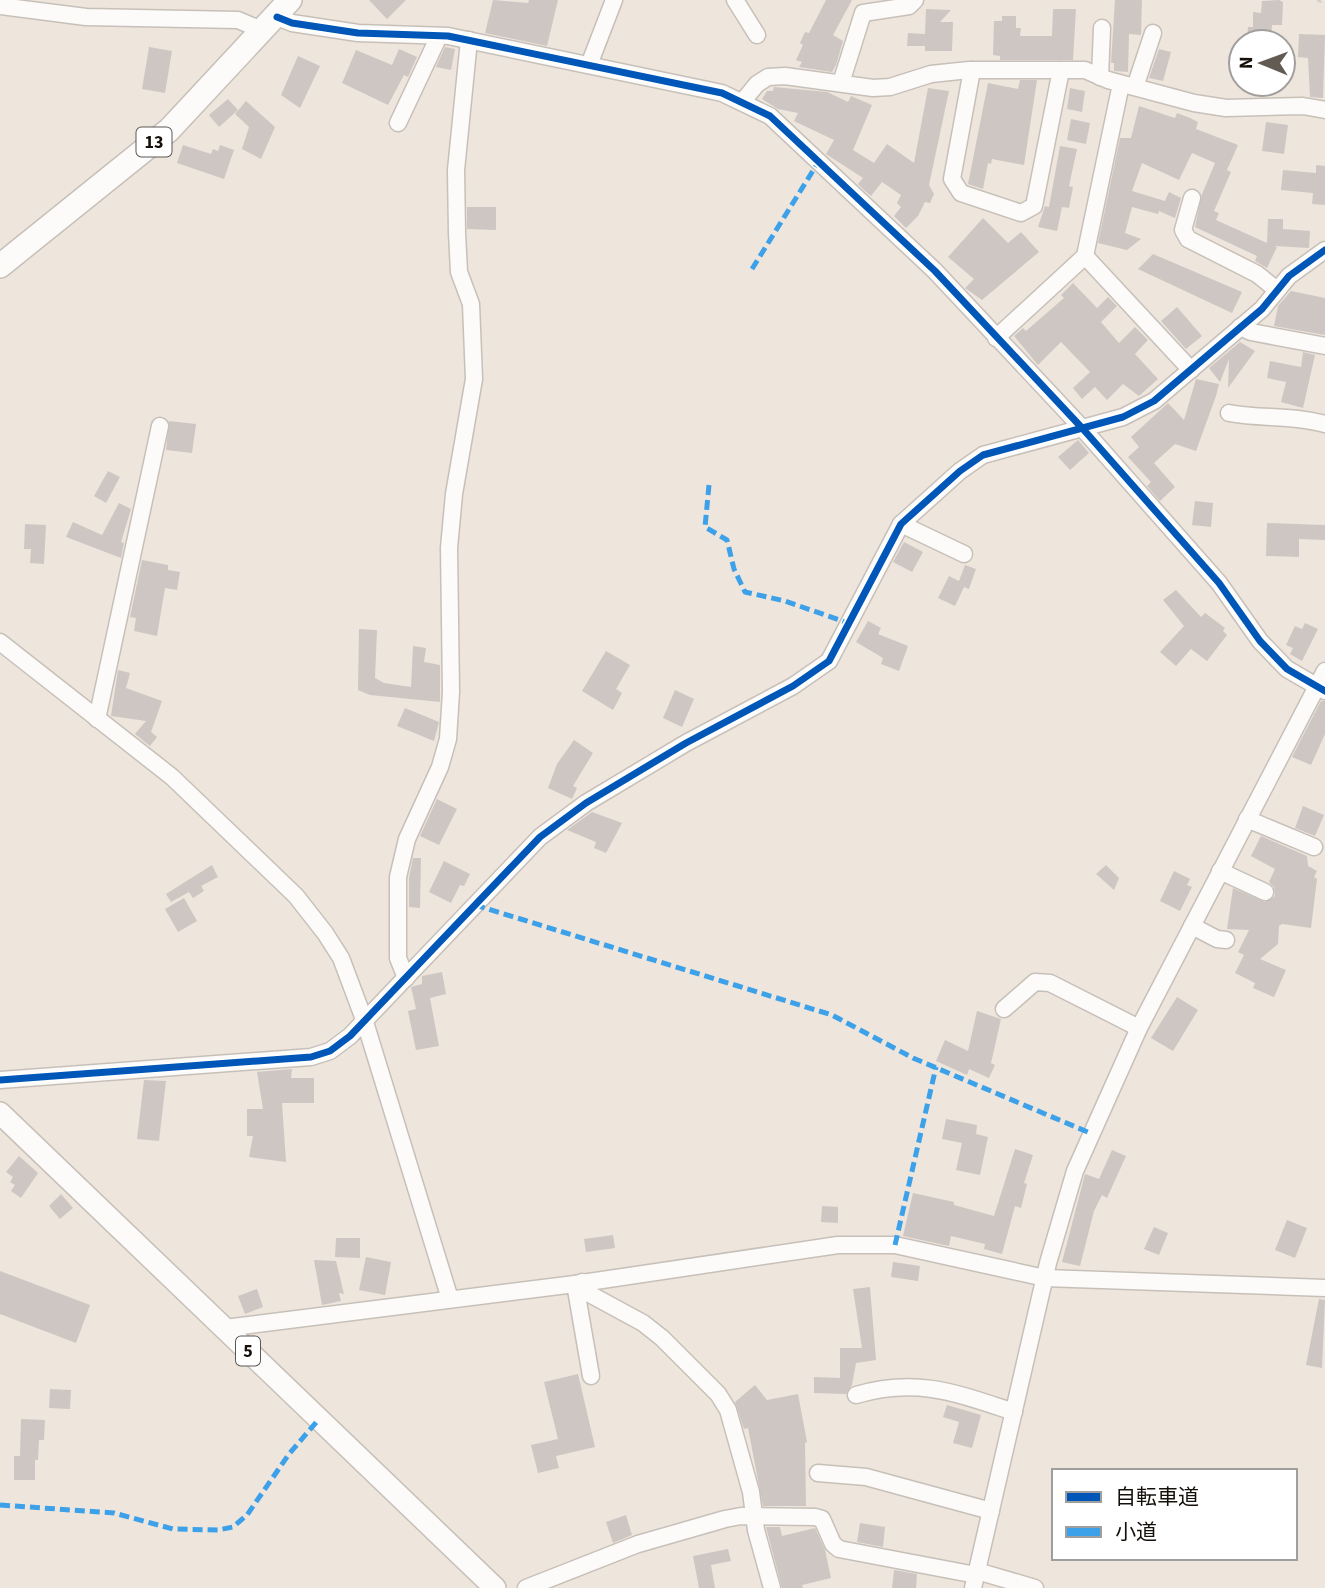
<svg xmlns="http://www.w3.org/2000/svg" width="1325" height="1588" viewBox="0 0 1325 1588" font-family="'Source Sans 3','Noto Sans JP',sans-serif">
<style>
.building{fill:#cec6c3}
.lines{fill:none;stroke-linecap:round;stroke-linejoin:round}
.minor-casing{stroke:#c7c0b9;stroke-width:19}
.major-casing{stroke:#c7c0b9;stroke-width:24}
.highway-casing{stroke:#c7c0b9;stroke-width:26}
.path{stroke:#d3d0cd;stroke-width:2.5;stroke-dasharray:5 5;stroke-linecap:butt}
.minor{stroke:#fcfbfa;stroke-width:16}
.major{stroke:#fcfbfa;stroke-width:21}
.highway{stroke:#fcfbfa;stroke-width:23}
.quiet{stroke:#3da1e9;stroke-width:5;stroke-dasharray:10 5;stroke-linecap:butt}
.cycleway-casing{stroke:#fff;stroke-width:11}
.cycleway{stroke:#0057b8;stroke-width:7}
.labels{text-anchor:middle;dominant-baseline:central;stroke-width:5;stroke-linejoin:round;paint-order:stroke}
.shield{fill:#fff;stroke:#5b5854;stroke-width:2}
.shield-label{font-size:18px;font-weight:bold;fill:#15100a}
</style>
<rect width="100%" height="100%" fill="#eee5dc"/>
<g class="building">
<path d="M369,0H406L387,19Z"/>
<path d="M493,0L528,3L529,0H558L547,46L485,33Z"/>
<path d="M826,0H852L833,35L843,41L836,65L832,72L799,67L802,62L796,60L803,45L800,43L805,32L809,33Z"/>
<path d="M1115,0H1142L1141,35L1129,34L1128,72L1114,71V63H1111Z"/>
<path d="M1279,0L1283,2L1282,25H1272L1271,42H1247L1248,27H1253V12L1261,13L1262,1Z"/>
<path d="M926,9L951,10L940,22H953L952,51H925V46H907L908,33L925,34Z"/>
<path d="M1053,9H1076L1073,60H1000V56L993,55L994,21H1002V16H1016V28H1021L1020,36H1052Z"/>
<path d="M1299,34L1325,35L1323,98L1310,97L1308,58L1298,57Z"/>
<path d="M149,47L172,51L165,93L142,89Z"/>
<path d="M445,47L455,49L451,70L436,67Z"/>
<path d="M399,49L417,57L408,77L404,75L388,105L342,83L356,50L392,65Z"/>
<path d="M1159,49L1171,52L1163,81L1149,78Z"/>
<path d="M298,56L320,66L300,108L281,95Z"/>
<path d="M1020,80H1037L1024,165L992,159L991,164L988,163L983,189L968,184L988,83L1018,89Z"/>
<path d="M774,87L827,92L848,102L851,96L872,105L853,150L874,163L887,144L914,163L928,88L949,91L929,185L934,194L930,203L925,202L918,216L906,228L894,216L901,207L897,203L901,195L882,182L871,196L865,191L858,184L863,178L826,154L834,140L794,121L798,113L778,109L762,99L767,91H773Z"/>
<path d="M1070,88L1085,91L1082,112L1067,109Z"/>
<path d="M228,99L238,110L219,127L209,115Z"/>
<path d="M246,101L275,127L261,159L242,149L249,127L235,114Z"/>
<path d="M1139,106L1175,118L1177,113L1190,118L1198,122L1196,129L1238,145L1227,170L1231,172L1214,211L1219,213L1216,220L1267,243L1268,219H1283V229L1310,231L1309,248L1274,246L1277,247L1267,268L1255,261L1257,256L1195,227L1202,194L1215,163L1192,153L1179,180L1142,163L1132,191L1165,201L1169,192L1181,198L1175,218L1159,211L1158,214L1132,207L1125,233L1141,239L1127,250L1098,243L1120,138H1131Z"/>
<path d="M1071,119L1090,123L1086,144L1067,140Z"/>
<path d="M1266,122L1288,125L1284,154L1262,151Z"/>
<path d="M183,145L211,154L213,149L218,151L220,145L234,150L224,179L177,163Z"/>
<path d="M1060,146L1077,149L1069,186L1073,187L1069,208L1062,207L1057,231L1038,227L1045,206L1049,207Z"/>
<path d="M1316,165L1325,166V205L1312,204L1313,193L1281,190L1283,170L1316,173Z"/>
<path d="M467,207H496V230L467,229Z"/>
<path d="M983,218L1008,243L1021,232L1039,252L982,300L965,288L974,279L948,257Z"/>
<path d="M1153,254L1242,292L1232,313L1138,269Z"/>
<path d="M1073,283L1097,308L1108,297L1117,306L1101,322L1119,343L1135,327L1148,340L1135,354L1158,379L1139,396L1123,384L1107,400L1095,387L1082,399L1073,388L1090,372L1061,342L1038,365L1014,336L1023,328L1026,331L1064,298L1061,295Z"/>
<path d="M1291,291L1325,298V335L1274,326L1278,306Z"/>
<path d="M1177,307L1202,336L1186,349L1161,321Z"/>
<path d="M1240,342L1255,351L1228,388L1229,359L1220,382L1209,368Z"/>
<path d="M1303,352L1315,355L1303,408L1281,402L1286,382L1267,378L1270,361L1301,367Z"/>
<path d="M1196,379L1219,384L1216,396L1196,451L1175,444L1154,463L1175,487L1160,501L1147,486L1151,482L1128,457L1139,447L1131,437L1168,403L1184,420Z"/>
<path d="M169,421L196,424L192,453L166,450Z"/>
<path d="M1078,440L1089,453L1070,470L1058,457Z"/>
<path d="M108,471L120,477L106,503L94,496Z"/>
<path d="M1195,501L1213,503L1211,527L1192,525Z"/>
<path d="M119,503L131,509L121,542L124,543L121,558L66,537L73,522L102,535Z"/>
<path d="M1267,523L1325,525V540L1299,539V557L1266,556Z"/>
<path d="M25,524L46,525L44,564L30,563L31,549H24Z"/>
<path d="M904,542L923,552L912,572L893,562Z"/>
<path d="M142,560L168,565V570L180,572L177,590L165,588L157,636L134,631L136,618L130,617Z"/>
<path d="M965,565L976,569L969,589L964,587L955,606L938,598L949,576L959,581Z"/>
<path d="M1176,590L1201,617L1205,613L1225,628L1223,631L1227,635L1207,661L1191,649L1176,666L1160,652L1184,626L1163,600Z"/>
<path d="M868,621L881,628L878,634L908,646L899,671L881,664L883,658L856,642Z"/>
<path d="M1305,623L1318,629L1302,661L1290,654L1293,648L1286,645L1295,626L1302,629Z"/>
<path d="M359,629L377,630L375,678L384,683L411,687L413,646L426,648L424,662L440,665V702L370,695L358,690Z"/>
<path d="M606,651L630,665L616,689L622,693L613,710L582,691Z"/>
<path d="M118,670L130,673L126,688L162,701L151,732L157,737L150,746L135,734L146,721L111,716Z"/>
<path d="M675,690L694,699L682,727L663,718Z"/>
<path d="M1321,701H1325V734L1311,765L1292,757Z"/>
<path d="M405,708L439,722L434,741L397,726Z"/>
<path d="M574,740L593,753L573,786L577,788L572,799L548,788L557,764Z"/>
<path d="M437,799L457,809L439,845L420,836Z"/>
<path d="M1303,806L1324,815L1315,836L1295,828Z"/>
<path d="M592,812L622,823L606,853L594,848L596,842L567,830Z"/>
<path d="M1261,836L1307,856L1308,866L1317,871L1314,877L1317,879L1311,928L1282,924L1279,926L1278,944L1260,959L1286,970L1274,997L1253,988L1255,983L1235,973L1244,955L1238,952L1249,930L1227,929L1233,888L1265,902L1275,896L1274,887L1269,882L1275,869L1251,856Z"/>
<path d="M413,858H421L420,908L409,907V878Z"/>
<path d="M444,861L470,874L464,886L460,885L451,903L429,892Z"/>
<path d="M212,865L218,877L201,886L204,891L193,898L189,892L171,902L166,894Z"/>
<path d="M1106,865L1119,878L1114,890L1096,874Z"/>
<path d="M1174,871L1190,879L1187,885L1192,887L1180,911L1160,901Z"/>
<path d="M184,898L197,921L178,932L165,909Z"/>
<path d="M442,972L446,994L430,998L439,1046L416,1050L408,1011L416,1009L411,987L422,984V976Z"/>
<path d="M1177,997L1198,1010L1173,1051L1151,1038Z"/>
<path d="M977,1011L1001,1019L991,1063L995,1065L989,1078L969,1069L967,1075L936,1061L945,1040L968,1051Z"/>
<path d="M292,1069L291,1078H314V1103H282L286,1162L249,1157L253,1136H247V1109H263L257,1072Z"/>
<path d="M144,1080L166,1081L159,1141L137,1139Z"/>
<path d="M946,1119L977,1125L976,1134L988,1137L980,1175L956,1170L962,1143L942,1139Z"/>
<path d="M1015,1149L1033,1155L1024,1183L1027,1184L1021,1208L1015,1206L1002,1254L984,1249L985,1244L951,1236L949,1246L903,1236L913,1193L954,1202V1205L994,1216Z"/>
<path d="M1112,1150L1126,1156L1107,1198L1102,1195L1094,1211L1080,1266L1062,1262L1085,1174L1099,1179Z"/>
<path d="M19,1156L38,1173L21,1198L11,1191L15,1185L10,1182L13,1177L6,1172Z"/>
<path d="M61,1194L73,1208L60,1219L49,1206Z"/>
<path d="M822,1206L838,1207V1223L821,1222Z"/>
<path d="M1287,1220L1307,1228L1295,1258L1275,1250Z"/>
<path d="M1154,1227L1168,1233L1159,1255L1144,1249Z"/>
<path d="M613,1235L615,1248L586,1252L584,1239Z"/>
<path d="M336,1238H360V1258L335,1257Z"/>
<path d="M366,1257L391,1262L385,1295L359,1290Z"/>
<path d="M314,1260L336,1261L344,1294L339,1293L341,1301L322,1305Z"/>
<path d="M893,1262L920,1266L918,1281L891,1277Z"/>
<path d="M0,1271L90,1305L76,1343L0,1314Z"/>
<path d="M870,1287L876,1360L856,1363L852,1385L846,1394L814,1393V1377L840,1378V1348H862L853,1289Z"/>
<path d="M257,1289L263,1307L245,1314L238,1296Z"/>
<path d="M1319,1299L1325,1300L1322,1368L1306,1365Z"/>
<path d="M578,1374L595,1447L556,1456L559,1468L538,1473L531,1445L558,1439L544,1382Z"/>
<path d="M755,1385L767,1400L798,1394L807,1442L805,1443L806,1506H763L748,1428L744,1429L735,1402Z"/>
<path d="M50,1389L71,1390L70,1409L49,1408Z"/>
<path d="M947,1405L981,1415L972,1448L953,1443L959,1422L943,1417Z"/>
<path d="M21,1419L45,1420L44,1440H39L38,1460H35V1480H14V1456H20Z"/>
<path d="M626,1515L632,1535L613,1543L606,1522Z"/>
<path d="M860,1523L885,1527L883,1547L857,1542Z"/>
<path d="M766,1527H780L782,1536L815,1528L825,1550L831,1578L802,1585L803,1588H782Z"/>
<path d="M728,1549L731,1561L711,1565L715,1588H699L693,1556Z"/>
<path d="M894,1570L917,1574L916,1588H892Z"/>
</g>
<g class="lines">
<defs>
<g id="minor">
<path d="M735,0L757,35"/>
<path d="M0,6L86,17L238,20L264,31"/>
<path d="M277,17L292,23L358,33L448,36L722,93L770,116L935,271L1083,429L1219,583L1260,641L1287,669L1325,691"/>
<path d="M589,65L614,0"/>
<path d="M972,70L952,179L961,193L1021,213L1034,206L1061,70"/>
<path d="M1100,77L1102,28"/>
<path d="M841,83L863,13L909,6L915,0"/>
<path d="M1135,87L1153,33"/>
<path d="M743,101L757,84L768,77L785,76L873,88L890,87L931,74L969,70H1085L1108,80L1194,103L1226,108L1303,106L1325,110"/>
<path d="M398,123L439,36"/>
<path d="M1192,198L1183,230L1188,239L1257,274L1277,290"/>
<path d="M1085,256L1191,370"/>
<path d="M1240,327L1251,332L1325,346"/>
<path d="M996,338L1085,256L1121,84"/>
<path d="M1229,413C1261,419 1293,415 1325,424"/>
<path d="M901,524L964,554"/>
<path d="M0,642L172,777L296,896L325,933L341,958L365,1022L450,1299"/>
<path d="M97,719L160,426"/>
<path d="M1247,819L1314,847"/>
<path d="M1220,871L1265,892"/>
<path d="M1192,926L1217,939L1226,940"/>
<path d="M406,978L398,958V877L407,839L440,767L448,739L451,692L449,548L454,494L474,379L471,304L459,272L457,233L456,170L469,40"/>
<path d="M1004,1009L1035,982L1050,983L1139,1028"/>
<path d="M0,1080L311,1057L330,1051L350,1036L540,837L586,803L686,743L793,686L829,661L901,524L960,471L983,455L1123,417L1154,401L1262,309L1289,276L1325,250"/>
<path d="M582,1282L584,1291L643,1323L662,1338L718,1394L728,1410L751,1492L756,1530L772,1588"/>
<path d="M575,1284L591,1376"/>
<path d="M225,1328L575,1284L838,1245H895L1045,1278L1325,1288"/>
<path d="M856,1395C917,1377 956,1393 1014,1412"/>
<path d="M818,1473L866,1477L991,1511"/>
<path d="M977,1571L1035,1588"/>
<path d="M526,1588L638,1544L725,1519L741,1516L815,1517L822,1519L833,1544L839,1549L976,1575"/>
<path d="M973,1588L1048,1263L1075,1171L1139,1028L1325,671"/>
</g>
<path id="major" d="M0,1113L495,1588"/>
<path id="highway" d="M0,266L169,130L290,0"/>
</defs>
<use href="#minor" class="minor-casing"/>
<use href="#major" class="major-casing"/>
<use href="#highway" class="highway-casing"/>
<path class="path" d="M1317,0L1325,4"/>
<use href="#minor" class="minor"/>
<use href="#major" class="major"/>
<use href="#highway" class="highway"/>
<g class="quiet">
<path d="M752,269L819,161"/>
<path d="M709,485L705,527L727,540L734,569L745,592L785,601L851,624"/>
<path d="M475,905L832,1015L913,1058L1090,1133"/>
<path d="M895,1245L936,1067"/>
<path d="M0,1505L114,1513L173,1529L218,1530L233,1527L247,1515L289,1454L319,1419"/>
</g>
<defs>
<g id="cycleway">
<path d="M277,17L292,23L358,33L448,36L722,93L770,116L935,271L1083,429L1219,583L1260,641L1287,669L1325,691"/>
<path d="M0,1080L311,1057L330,1051L350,1036L540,837L586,803L686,743L793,686L829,661L901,524L960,471L983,455L1123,417L1154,401L1262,309L1289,276L1325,250"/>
</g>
</defs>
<use href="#cycleway" class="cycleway-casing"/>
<use href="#cycleway" class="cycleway"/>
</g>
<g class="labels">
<g class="shield">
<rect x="136.5" y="127.5" width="35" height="29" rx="5"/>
<rect x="236" y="1336.5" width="24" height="29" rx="5"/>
</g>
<g class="shield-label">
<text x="154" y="142">13</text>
<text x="248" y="1351">5</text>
</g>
</g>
<rect x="1052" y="1469" width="245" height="91" fill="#ffffff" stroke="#a19f9d" stroke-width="2"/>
<rect x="1066" y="1492" width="35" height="10" fill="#0057b8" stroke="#a19f9d" stroke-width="2"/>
<text x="1115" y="1504" font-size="21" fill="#15100a">自転車道</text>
<rect x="1066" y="1527" width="35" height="10" fill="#3da1e9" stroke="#a19f9d" stroke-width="2"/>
<text x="1115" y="1539" font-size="21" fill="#15100a">小道</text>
<g transform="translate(1262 63) rotate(271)"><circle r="33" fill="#ffffff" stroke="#a19f9d" stroke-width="2"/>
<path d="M0-5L12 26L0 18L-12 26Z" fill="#615b54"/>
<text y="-10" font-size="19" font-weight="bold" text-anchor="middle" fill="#15100a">N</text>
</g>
</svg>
